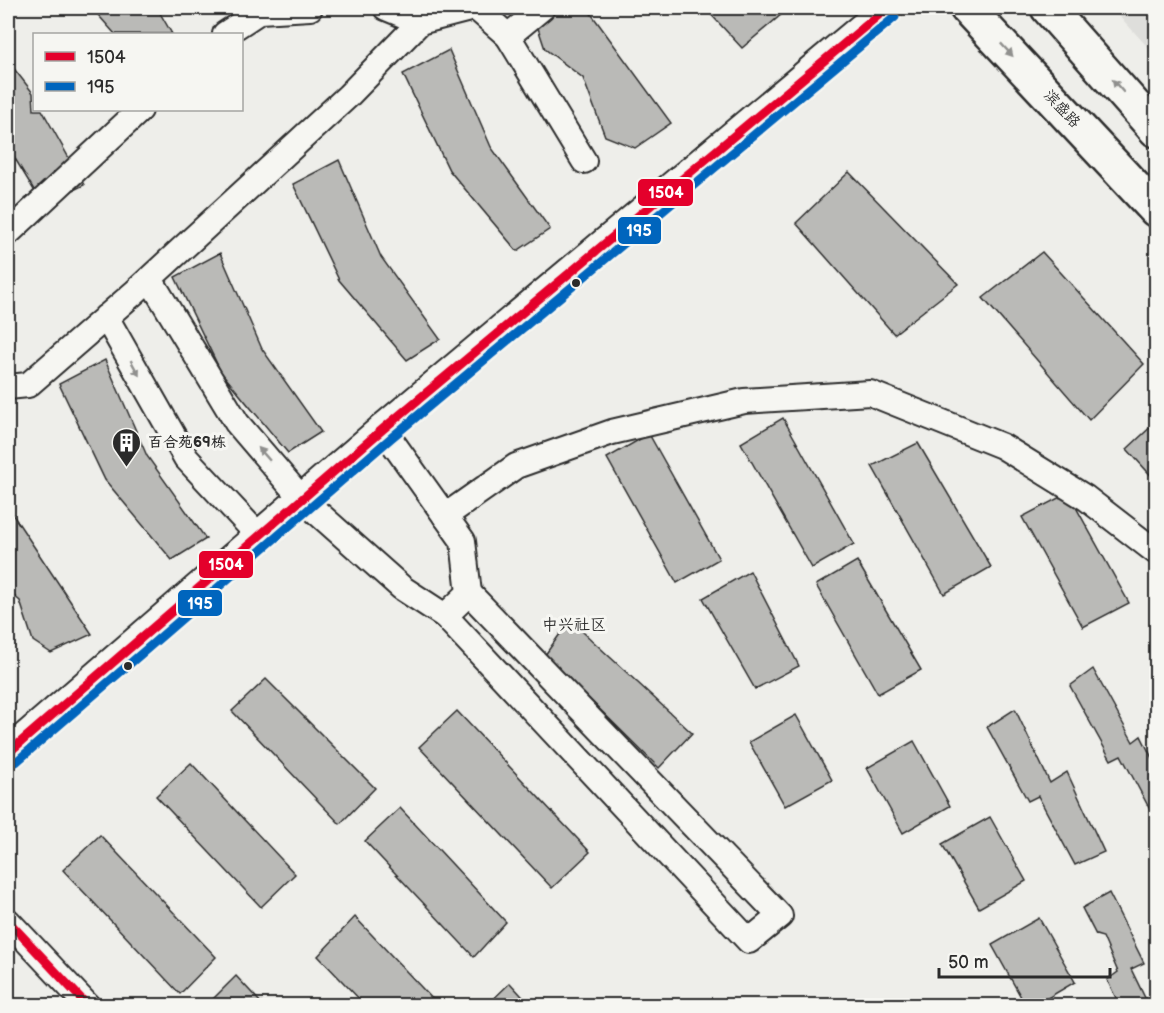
<svg xmlns="http://www.w3.org/2000/svg" width="1164" height="1013" viewBox="0 0 1164 1013" font-family="'Balsamiq Sans','LXGW WenKai TC',sans-serif">
<style>
.built{fill:#dededb}
.building{fill:#babab7;stroke:#2b2b2b;stroke-width:1.5}
.lines{fill:none;stroke-linecap:round;stroke-linejoin:round}
.minor-casing{stroke:#2b2b2b;stroke-width:28}
.tertiary-casing{stroke:#2b2b2b;stroke-width:34}
.secondary-casing{stroke:#2b2b2b;stroke-width:38}
.minor{stroke:#f6f6f2;stroke-width:24}
.tertiary{stroke:#f6f6f2;stroke-width:30}
.secondary{stroke:#f6f6f2;stroke-width:33}
.bus-1-casing{stroke:#f6f6f2;stroke-width:14}
.bus-2-casing{stroke:#f6f6f2;stroke-width:14}
.bus-1{stroke:#e4002b;stroke-width:9}
.bus-2{stroke:#0065bd;stroke-width:9}
.oneway{fill:#90908e}
.bus-dot{fill:#2b2b2b;stroke:#f6f6f2;stroke-width:2}
.labels{text-anchor:middle;dominant-baseline:central;stroke-width:6;stroke-linejoin:round;paint-order:stroke}
.street-label{font-size:15px;fill:#2b2b2b;stroke:#f6f6f2}
.poi-label{font-size:15px;font-weight:bold;fill:#2b2b2b;stroke:#f6f6f2;text-anchor:start}
.neighbourhood-label{font-size:16px;fill:#2b2b2b;stroke:#f6f6f2}
.line-badge{stroke:#f6f6f2;stroke-width:2}
.badge-label{font-size:16px;text-anchor:middle;font-weight:bold;fill:#fff}
</style>
<rect width="100%" height="100%" fill="#eeeeea"/>
<filter id="ink" filterUnits="userSpaceOnUse"><feTurbulence type="fractalNoise" baseFrequency=".0167" numOctaves="2"/><feDisplacementMap in="SourceGraphic" scale="12" xChannelSelector="R" yChannelSelector="G"/><feConvolveMatrix kernelMatrix="1 2 1 2 8 2 1 2 1" color-interpolation-filters="sRGB"/></filter>
<g filter="url(#ink)">
<path class="built" d="M1112,8H1156V56Z"/>
<g class="building">
<path d="M92,8H157L172,34H115Z"/>
<path d="M558,8H587L671,123L635,148L605,136L583,78L545,49L537,25Z"/>
<path d="M705,8H789L742,48Z"/>
<path d="M449,50L491,147L550,229L517,251L449,170L403,74Z"/>
<path d="M8,61L33,93L34,110H42L84,185L43,205L8,147Z"/>
<path d="M339,160L381,257L440,339L407,360L339,280L293,184Z"/>
<path d="M849,172L958,284L894,334L796,223Z"/>
<path d="M1042,252L1144,364L1089,420L983,298Z"/>
<path d="M220,253L262,349L321,432L288,453L221,372L175,277Z"/>
<path d="M105,360L147,456L206,539L172,560L105,480L59,384Z"/>
<path d="M783,418L854,544L812,568L741,443Z"/>
<path d="M1156,422V481L1127,449Z"/>
<path d="M649,434L719,559L677,583L607,458Z"/>
<path d="M918,443L991,567L944,594L872,466Z"/>
<path d="M1068,493L1129,603L1083,627L1022,517Z"/>
<path d="M13,515L92,634L51,653L33,641L20,601L8,591V519Z"/>
<path d="M857,561L921,670L878,694L816,585Z"/>
<path d="M750,571L799,666L755,689L703,598Z"/>
<path d="M570,620L692,733L659,768L545,655Z"/>
<path d="M1093,669L1133,742L1141,736L1156,766V821L1121,755L1111,760L1070,686Z"/>
<path d="M266,679L375,788L340,824L232,711Z"/>
<path d="M1015,709L1050,783L1067,772L1104,852L1075,865L1038,796L1028,801L987,727Z"/>
<path d="M457,711L590,852L552,888L419,747Z"/>
<path d="M796,715L832,780L785,806L749,742Z"/>
<path d="M914,741L950,806L903,833L867,768Z"/>
<path d="M191,763L295,874L261,907L156,796Z"/>
<path d="M400,808L506,922L474,957L365,841Z"/>
<path d="M990,817L1026,881L979,908L942,844Z"/>
<path d="M100,835L216,957L180,994L63,870Z"/>
<path d="M1109,893L1144,963L1131,969L1149,1006H1120L1107,980L1118,972L1103,937L1096,935L1082,908Z"/>
<path d="M355,917L439,1006H366L318,956Z"/>
<path d="M1039,918L1075,982L1034,1006H1026L992,945Z"/>
<path d="M236,976L264,1006H206Z"/>
<path d="M510,983L531,1006H486Z"/>
</g>
<g class="lines">
<defs>
<g id="minor">
<path d="M386,8L420,22"/>
<path d="M476,8L508,36L584,161"/>
<path d="M225,34L260,11L310,8"/>
<path d="M508,36L542,8"/>
<path d="M8,233L140,110"/>
<path d="M150,279L237,423L302,499L402,588L445,616L469,593L463,541L383,429"/>
<path d="M106,317L186,458L259,536"/>
<path d="M8,387L28,385L135,292L348,96L420,22L474,8"/>
<path d="M445,516L516,466L612,432L744,401L870,393L1002,446L1086,498L1156,552"/>
<path d="M445,616L749,941L780,916L469,593"/>
<path d="M8,921L88,1006"/>
</g>
<path id="tertiary" d="M8,753L383,429L887,8"/>
<g id="secondary">
<path d="M967,8L1156,210"/>
<path d="M1048,8L1156,130"/>
</g>
</defs>
<use href="#minor" class="minor-casing"/>
<use href="#tertiary" class="tertiary-casing"/>
<use href="#secondary" class="secondary-casing"/>
<use href="#minor" class="minor"/>
<use href="#tertiary" class="tertiary"/>
<use href="#secondary" class="secondary"/>
<defs>
<g id="bus-1">
<path d="M8,753L383,429L887,8"/>
<path d="M8,921L88,1006"/>
</g>
<path id="bus-2" d="M16,762L391,438L895,17"/>
</defs>
<use href="#bus-1" class="bus-1-casing"/>
<use href="#bus-2" class="bus-2-casing"/>
<use href="#bus-1" class="bus-1"/>
<use href="#bus-2" class="bus-2"/>
</g>
<defs><path id="oneway-solid" d="M-6-.8H1V-3.2L6.5 0L1 3.2V.8H-6Z" transform="scale(1.5)"/></defs>
<g class="oneway">
<use href="#oneway-solid" transform="translate(1007 50) rotate(47)"/>
<use href="#oneway-solid" transform="translate(1118 86) rotate(-131)"/>
<use href="#oneway-solid" transform="translate(135 368) rotate(61)"/>
<use href="#oneway-solid" transform="translate(264 454) rotate(-131)"/>
</g>
</g>
<defs>
<symbol id="building-pin" viewBox="-11 -11 22 30"><path d="M0 17L-7.5 6A9.5 9.5 0 1 1 7.5 6Z" fill="#2b2b2b" stroke="#f6f6f2"/><path d="M-4-6H4V6H1V3H-1V6H-4ZM-2.5-4.3h1.7v1.8h-1.7ZM.8-4.3h1.7v1.8H.8ZM-2.5-1h1.7V.8h-1.7ZM.8-1h1.7V.8H.8Z" fill="#fff"/></symbol>
</defs>
<g fill-rule="evenodd">
<use href="#building-pin" x="110" y="426" width="33" height="45"/>
</g>
<g class="bus-dot">
<circle cx="576" cy="283" r="5"/>
<circle cx="128" cy="666" r="5"/>
</g>
<g class="labels">
<g class="street-label">
<text transform="translate(1062 109) rotate(47)">滨盛路</text>
</g>
<g class="poi-label">
<text x="148" y="442">百合苑69栋</text>
</g>
<g class="neighbourhood-label">
<text x="574" y="625">中兴社区</text>
</g>
</g>
<g class="line-badge">
<rect x="637" y="178" width="57" height="29" rx="6" fill="#e4002b"/>
<rect x="617" y="216" width="45" height="29" rx="6" fill="#0065bd"/>
<rect x="198" y="550" width="56" height="29" rx="6" fill="#e4002b"/>
<rect x="177" y="589" width="46" height="28" rx="6" fill="#0065bd"/>
</g>
<g class="badge-label">
<text x="666" y="198">1504</text>
<text x="639" y="236">195</text>
<text x="226" y="570">1504</text>
<text x="200" y="609">195</text>
</g>
<rect width="1164" height="1013" fill="none" stroke="#f6f6f2" stroke-width="30"/>
<rect x="15" y="15" width="1134" height="983" fill="none" stroke="#2b2b2b" stroke-width="2" filter="url(#ink)"/>
<rect x="33" y="33" width="210" height="78" fill="#f6f6f2" stroke="#a5a5a2" stroke-width="1.5"/>
<rect x="45" y="52" width="30" height="9" fill="#e4002b" stroke="#a5a5a2" stroke-width="1.5"/>
<text x="87" y="63" font-size="18" fill="#2b2b2b">1504</text>
<rect x="45" y="82" width="30" height="9" fill="#0065bd" stroke="#a5a5a2" stroke-width="1.5"/>
<text x="87" y="93" font-size="18" fill="#2b2b2b">195</text>
<path d="M939 968v9h171v-9" fill="none" stroke="#2b2b2b" stroke-width="3"/>
<text x="948" y="968" font-size="18" fill="#2b2b2b" stroke="#f6f6f2" stroke-width="4.5" paint-order="stroke">50 m</text>
</svg>
